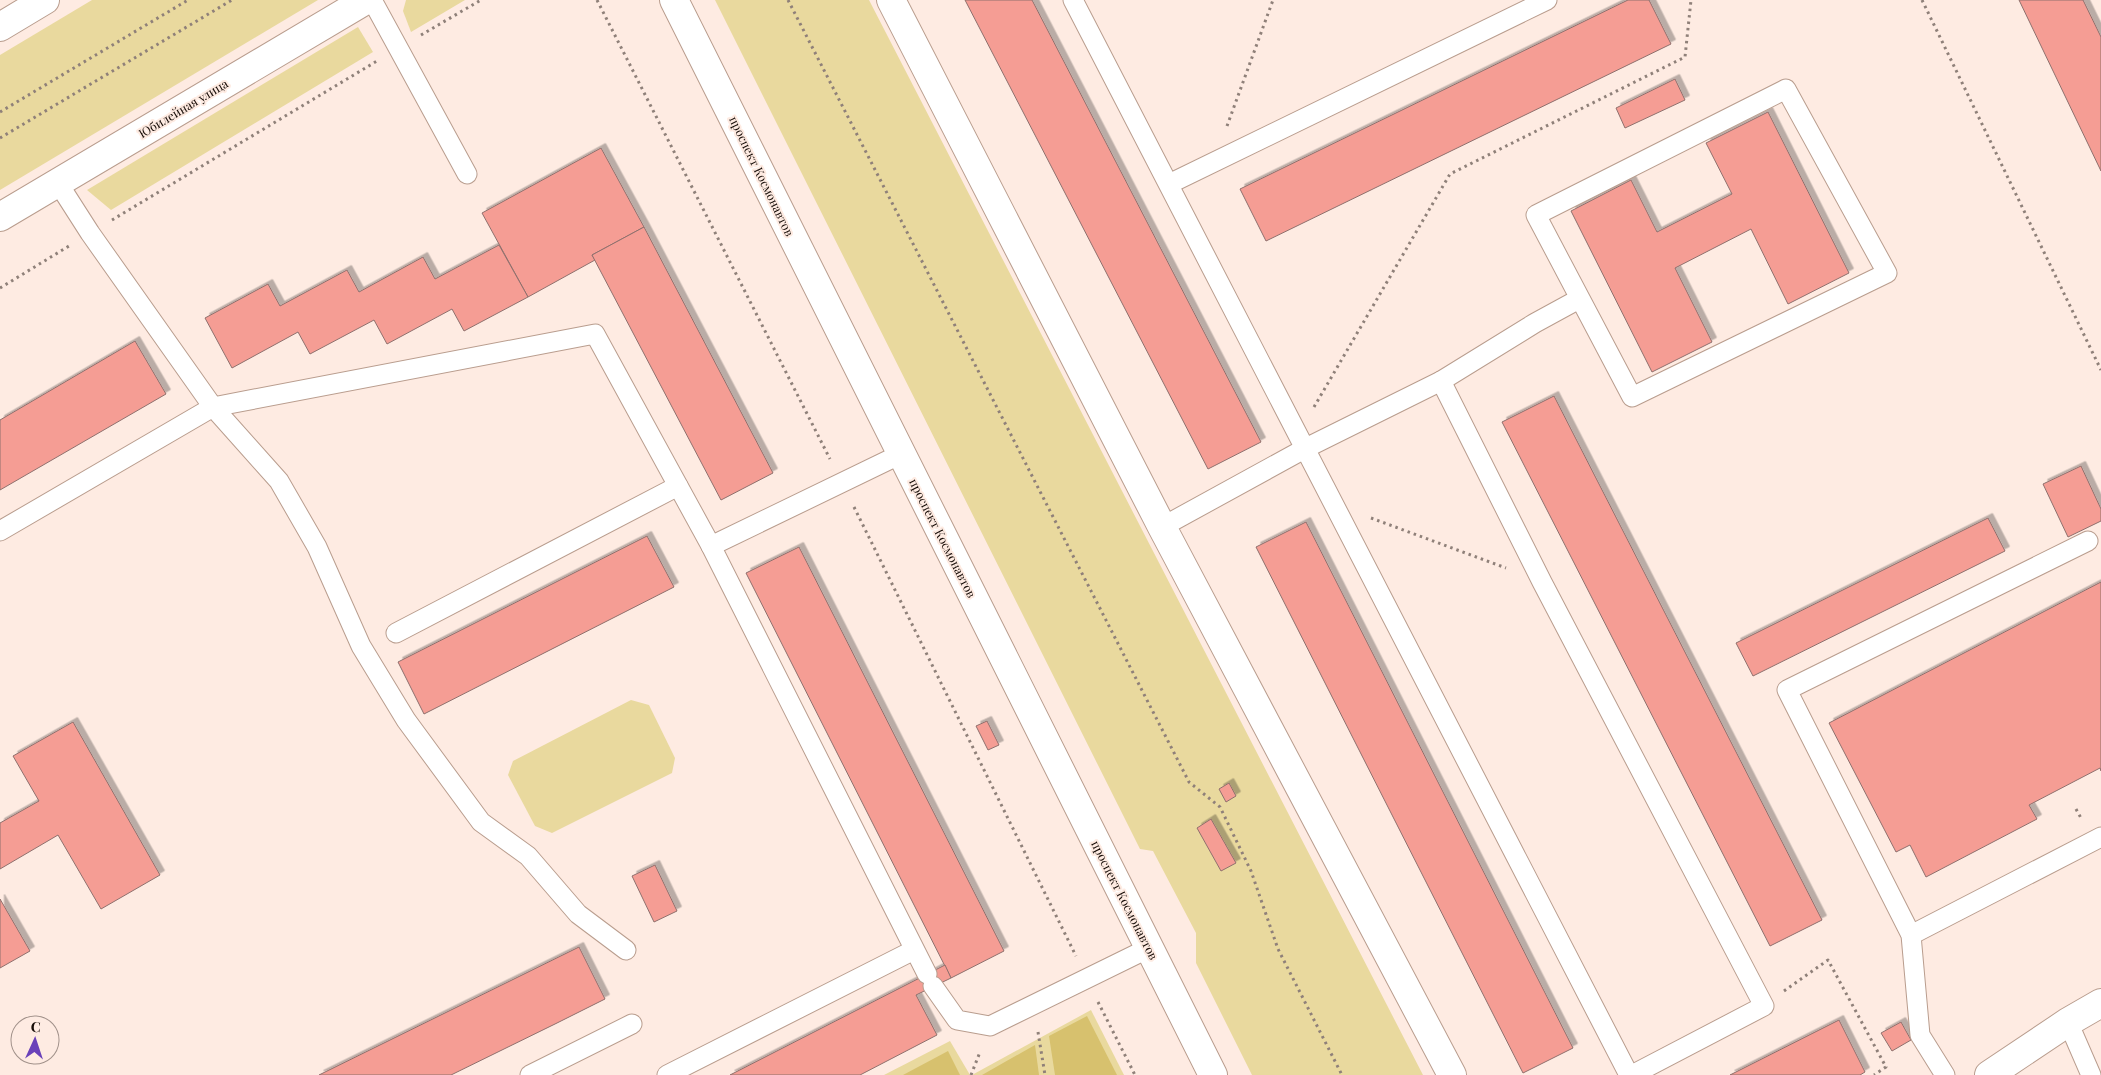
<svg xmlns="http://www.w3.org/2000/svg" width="2101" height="1075" viewBox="0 0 2101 1075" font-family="'Playfair Display',serif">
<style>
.green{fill:#e9d99e}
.forest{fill:#d7c16e}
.building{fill:#f59d94;stroke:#8f706d;filter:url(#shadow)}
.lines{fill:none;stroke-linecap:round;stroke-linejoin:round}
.lane-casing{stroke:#b99d8e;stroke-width:21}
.street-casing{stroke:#b99d8e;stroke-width:30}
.secondary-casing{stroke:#b99d8e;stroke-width:30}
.path{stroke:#8f8079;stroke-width:3;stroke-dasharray:2.5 4;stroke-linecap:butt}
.lane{stroke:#fff;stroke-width:19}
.street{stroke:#fff;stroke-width:28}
.secondary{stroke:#fff;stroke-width:28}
.labels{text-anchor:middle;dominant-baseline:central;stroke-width:4;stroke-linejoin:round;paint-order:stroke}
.street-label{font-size:12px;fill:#150b06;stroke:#feebe2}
</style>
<defs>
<filter id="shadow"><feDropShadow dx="4.5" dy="-4.5" stdDeviation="0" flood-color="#0004"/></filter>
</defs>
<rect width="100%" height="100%" fill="#feebe2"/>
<g class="green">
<path d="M92,0H318L0,190V55Z"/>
<path d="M406,0H465L411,32L403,11Z"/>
<path d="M715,0H869L1423,1075H1252L1196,963V933L1153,851L1140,849Z"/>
<path d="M358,27L373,52L111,210L87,190Z"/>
<path d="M631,700L649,705L675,758L672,773L552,833L535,826L508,775L513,761Z"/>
<path d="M1091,1010L1124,1075H972Z"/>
<path d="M950,1041L970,1075H884Z"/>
</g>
<g class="forest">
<path d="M1087,1016L1117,1075H1055L1049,1036Z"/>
<path d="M1035,1045L1039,1075H982Z"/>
<path d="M948,1051L960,1075H903Z"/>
</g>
<g class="building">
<path d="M965,0H1032L1261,442L1208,469Z"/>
<path d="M1628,0H1649L1671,44L1266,241L1240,189Z"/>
<path d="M2019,0H2083L2101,37V171Z"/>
<path d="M1675,79L1685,100L1625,128L1616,108Z"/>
<path d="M1768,112L1849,273L1788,304L1751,229L1675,268L1712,342L1652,372L1571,211L1631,180L1657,232L1732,194L1706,143Z"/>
<path d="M601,148L644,227L592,255L595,260L528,297L482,213Z"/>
<path d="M644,227L773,473L721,500L592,255Z"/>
<path d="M499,245L528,297L464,331L452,309L387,344L374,320L310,354L298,332L232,368L205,318L268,284L280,306L347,270L359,292L423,257L435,279Z"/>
<path d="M135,341L166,394L0,490V420Z"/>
<path d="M1554,396L1822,920L1770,946L1502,422Z"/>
<path d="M2081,466L2101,509V521L2068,537L2043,484Z"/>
<path d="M1988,518L2005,551L1753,676L1736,643Z"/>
<path d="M1306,522L1573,1048L1523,1073L1256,547Z"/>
<path d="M647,536L674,587L424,714L398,662Z"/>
<path d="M799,547L1004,951L951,978L746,573Z"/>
<path d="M2101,582V771L2100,768L2029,805L2037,819L1926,877L1910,845L1896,852L1829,723Z"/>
<path d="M987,721L999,745L988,750L976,726Z"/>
<path d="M73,722L160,875L101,909L58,835L0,869V823L39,801L13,756Z"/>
<path d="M1229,783L1236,796L1226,802L1219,789Z"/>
<path d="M1211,819L1236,863L1221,871L1197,828Z"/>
<path d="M655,865L677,911L654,922L632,876Z"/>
<path d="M0,899L30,951L0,968Z"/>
<path d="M579,947L605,999L555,1024L451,1075H319Z"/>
<path d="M945,965L951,978L916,995L937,1035L860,1075H730Z"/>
<path d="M1839,1020L1865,1072L1860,1075H1730Z"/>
<path d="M1901,1022L1911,1040L1892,1051L1881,1033Z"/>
</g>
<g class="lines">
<defs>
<g id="lane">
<path d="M372,0L467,174"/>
<path d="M1073,0L1629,1075"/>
<path d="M1786,89L1887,273L1632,397L1536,215Z"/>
<path d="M58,183L90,233L213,407L279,481L317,547L361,646L406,720L481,822L528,856L578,914L626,950"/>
<path d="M1169,184L1547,0"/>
<path d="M1441,381L1542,582L1764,1006L1632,1075"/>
<path d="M1162,527L1306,448L1441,381L1535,323L1579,299"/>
<path d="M0,531L213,407L595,334L711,546L927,974"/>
<path d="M711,546L901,454"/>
<path d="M396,633L678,486"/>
<path d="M1911,935L2101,837"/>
<path d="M933,986L957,1020L990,1026L1149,948"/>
<path d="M2068,1022L2091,1075"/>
<path d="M530,1075L632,1024"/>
<path d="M667,1075L914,950"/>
<path d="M1945,1075L1920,1035L1911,935L1787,690L2088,541"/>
</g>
<g id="street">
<path d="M891,0L1162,527L1452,1075"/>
<path d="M1989,1075L2068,1022L2101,1003"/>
</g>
<g id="secondary">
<path d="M674,0L1213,1075"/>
<path d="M0,27L45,0"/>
<path d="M0,217L366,0"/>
</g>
</defs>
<use href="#lane" class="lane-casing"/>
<use href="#street" class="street-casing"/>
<use href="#secondary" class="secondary-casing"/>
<g class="path">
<path d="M597,0L830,459"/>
<path d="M788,0L1189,782L1220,807L1251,871L1278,949L1342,1075"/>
<path d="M1922,0L2101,370"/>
<path d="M421,35L481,0"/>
<path d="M0,112L188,0"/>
<path d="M1227,126L1273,0"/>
<path d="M0,138L232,0"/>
<path d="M112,220L377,61"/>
<path d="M0,288L69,246"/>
<path d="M1314,407L1450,174L1685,57L1691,0"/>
<path d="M854,507L1076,956"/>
<path d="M1371,518L1506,568"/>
<path d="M2076,809L2081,818"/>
<path d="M1784,991L1828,960L1886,1067L1874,1075"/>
<path d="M1098,1002L1135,1075"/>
<path d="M1038,1032L1045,1075"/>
<path d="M971,1075L980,1052"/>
</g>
<use href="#lane" class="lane"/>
<use href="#street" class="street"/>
<use href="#secondary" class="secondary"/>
</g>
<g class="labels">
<g class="street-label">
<text transform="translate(183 108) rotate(-31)">Юбилейная улица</text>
<text transform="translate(762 176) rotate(64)">проспект Космонавтов</text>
<text transform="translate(943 538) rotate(63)">проспект Космонавтов</text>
<text transform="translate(1125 900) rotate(63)">проспект Космонавтов</text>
</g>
</g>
<g transform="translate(35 1040) rotate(3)"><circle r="24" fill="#feebe2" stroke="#a1918a"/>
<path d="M0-4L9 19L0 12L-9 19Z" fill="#6a41b9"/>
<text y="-8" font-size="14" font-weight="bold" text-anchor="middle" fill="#150b06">С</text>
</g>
</svg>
